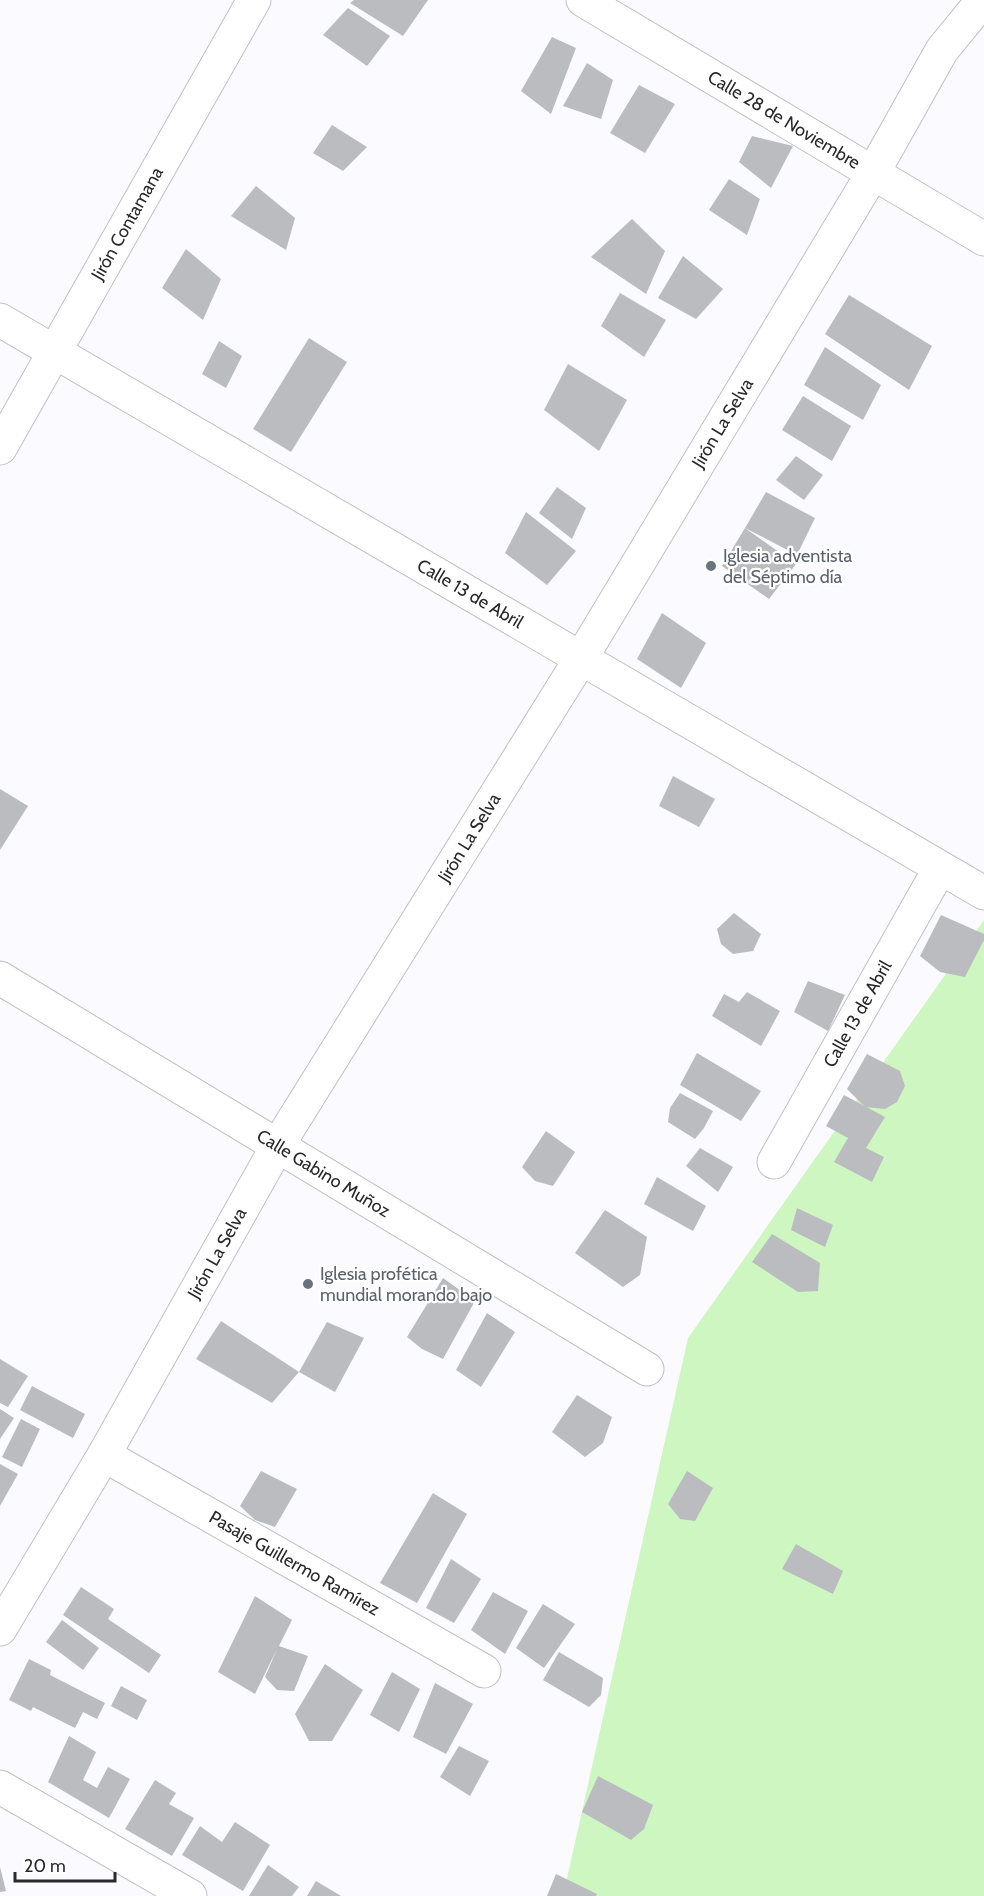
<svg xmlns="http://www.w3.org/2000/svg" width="984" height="1896" viewBox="0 0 984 1896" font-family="Cabin,sans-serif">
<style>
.green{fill:#cdf6c0}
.building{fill:#bbbcc0}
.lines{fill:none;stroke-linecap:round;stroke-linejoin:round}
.minor-casing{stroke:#c0c0c5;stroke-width:35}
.minor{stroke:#fff;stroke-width:33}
.worship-dot{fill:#6b7280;stroke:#fff;stroke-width:2}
.labels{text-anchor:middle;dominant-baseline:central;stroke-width:4.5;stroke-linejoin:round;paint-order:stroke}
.street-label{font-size:18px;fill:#29292b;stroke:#fff}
.worship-label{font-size:18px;fill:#5b616d;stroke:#fff;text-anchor:start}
</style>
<rect width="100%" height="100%" fill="#fbfbff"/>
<path class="green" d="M984,920V1896H563L688,1338Z"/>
<g class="building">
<path d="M354,0H428L403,36L350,3Z"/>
<path d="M348,8L390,36L367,66L323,35Z"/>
<path d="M552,37L576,48L551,114L521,91Z"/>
<path d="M587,63L613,80L601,119L563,106Z"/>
<path d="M639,85L675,104L645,153L610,133Z"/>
<path d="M332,125L367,147L343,171L313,153Z"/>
<path d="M752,136L793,146L771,188L739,162Z"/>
<path d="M729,179L760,199L747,235L709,210Z"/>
<path d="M256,186L295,218L286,250L231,216Z"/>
<path d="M632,219L665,251L646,294L591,257Z"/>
<path d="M186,249L221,279L203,320L162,288Z"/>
<path d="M683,256L723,289L696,319L658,298Z"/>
<path d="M620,293L666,320L644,357L601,326Z"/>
<path d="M849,295L932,346L909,390L825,334Z"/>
<path d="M309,338L347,362L291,452L253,429Z"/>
<path d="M219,341L242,356L226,388L202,374Z"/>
<path d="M825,347L881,385L863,420L804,385Z"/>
<path d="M568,364L627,400L599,451L544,410Z"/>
<path d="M803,396L851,426L832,461L782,430Z"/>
<path d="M796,456L823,475L804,500L776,480Z"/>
<path d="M557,487L586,508L572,539L539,513Z"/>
<path d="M766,492L815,518L797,555L745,528Z"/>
<path d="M526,512L576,551L547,585L505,553Z"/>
<path d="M745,528L796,564L769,599L722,566Z"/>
<path d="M662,613L706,643L681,688L637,659Z"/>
<path d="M673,776L715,799L699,827L659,806Z"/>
<path d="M0,789L28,806L0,850Z"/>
<path d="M734,913L761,934L753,951L733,954L721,944L717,929Z"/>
<path d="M941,915L984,934V940L965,977L940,972L920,956Z"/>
<path d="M808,981L845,995L828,1031L794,1012Z"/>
<path d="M747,992L780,1011L761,1046L712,1016L724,994L739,1002Z"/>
<path d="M697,1053L761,1091L741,1121L680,1085Z"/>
<path d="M867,1054L900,1071L905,1086L897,1102L885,1109L865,1107L847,1089Z"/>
<path d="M680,1093L713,1111L704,1128L695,1139L668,1122L670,1108Z"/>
<path d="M844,1095L885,1117L866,1148L884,1157L872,1182L834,1162L848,1138L826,1126Z"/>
<path d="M546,1131L575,1152L553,1186L535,1181L522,1167Z"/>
<path d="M700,1148L733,1167L718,1192L686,1166Z"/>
<path d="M657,1177L706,1206L693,1231L644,1204Z"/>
<path d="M797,1208L833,1225L825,1247L791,1230Z"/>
<path d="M605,1210L647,1237L640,1275L623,1287L575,1253Z"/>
<path d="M772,1234L820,1263L818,1291L798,1292L752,1262Z"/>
<path d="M443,1278L475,1301L443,1359L422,1349L407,1337Z"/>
<path d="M487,1313L515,1332L481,1387L456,1370Z"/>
<path d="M221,1321L299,1372L272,1403L196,1359Z"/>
<path d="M327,1322L364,1338L335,1392L299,1372Z"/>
<path d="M0,1359L28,1376L8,1407L0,1403Z"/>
<path d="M32,1386L85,1414L73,1438L20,1410Z"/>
<path d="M577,1395L612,1417L603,1443L585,1457L552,1432Z"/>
<path d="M0,1409L14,1418L0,1439Z"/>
<path d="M21,1419L40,1429L22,1467L2,1457Z"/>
<path d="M0,1464L18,1474L0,1506Z"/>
<path d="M261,1471L297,1489L275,1527L255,1520L240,1506Z"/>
<path d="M687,1471L713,1488L695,1521L680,1519L668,1504Z"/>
<path d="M433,1493L467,1514L417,1603L380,1583Z"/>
<path d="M796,1544L843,1571L833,1594L782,1569Z"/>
<path d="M451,1559L481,1579L454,1623L426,1608Z"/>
<path d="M81,1587L114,1609L108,1619L161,1655L149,1673L63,1615Z"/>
<path d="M493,1592L528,1611L505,1654L471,1630Z"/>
<path d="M255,1596L292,1620L279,1646L308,1656L294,1691L277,1690L265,1677L277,1649L255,1694L218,1672Z"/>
<path d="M543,1604L575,1624L544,1668L516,1648Z"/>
<path d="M62,1620L99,1648L83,1670L46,1642Z"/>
<path d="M559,1652L603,1678L601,1695L589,1707L543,1680Z"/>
<path d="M29,1659L51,1670L50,1675L105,1703L97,1719L83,1712L75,1728L33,1707L31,1711L9,1700Z"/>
<path d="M325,1664L363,1690L332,1741H309L295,1714Z"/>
<path d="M392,1672L420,1689L399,1732L370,1715Z"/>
<path d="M435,1683L473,1704L446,1754L413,1737Z"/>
<path d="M121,1686L147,1700L137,1720L111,1706Z"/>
<path d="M69,1736L96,1752L83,1780L97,1788L108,1767L130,1779L109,1818L48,1782Z"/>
<path d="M459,1746L489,1761L470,1796L440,1777Z"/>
<path d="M598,1776L653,1805L644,1829L631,1840L582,1812Z"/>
<path d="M155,1780L176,1793L169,1804L194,1818L172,1856L125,1829Z"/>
<path d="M235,1822L270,1845L243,1891L182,1855L200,1826L222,1842Z"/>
<path d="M268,1865L299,1887L292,1896H249Z"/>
<path d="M0,1867L6,1891L0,1892Z"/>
<path d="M556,1874L597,1894L596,1896H547Z"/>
<path d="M316,1881L341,1896H307Z"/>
</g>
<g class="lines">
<defs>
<g id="minor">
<path id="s1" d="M583,0L984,239"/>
<path id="s2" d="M0,320L984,893"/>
<path id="s3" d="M0,448L254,0"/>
<path id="s4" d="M0,978L647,1369"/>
<path id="s5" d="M774,1162L940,868"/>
<path id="s6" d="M104,1455L484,1671"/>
<path id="s7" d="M0,1629L104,1455L278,1145L580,660L873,173L942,50L983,0"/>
<path d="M0,1787L190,1896"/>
</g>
</defs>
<use href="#minor" class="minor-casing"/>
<use href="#minor" class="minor"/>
</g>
<g class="worship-dot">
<circle cx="711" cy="566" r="6"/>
<circle cx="308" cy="1284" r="6"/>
</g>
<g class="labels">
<g class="street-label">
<text stroke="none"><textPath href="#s1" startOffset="234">Calle 28 de Noviembre</textPath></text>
<text stroke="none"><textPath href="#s3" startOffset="258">Jirón Contamana</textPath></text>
<text stroke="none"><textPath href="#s7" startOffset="1406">Jirón La Selva</textPath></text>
<text stroke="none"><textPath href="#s2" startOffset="544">Calle 13 de Abril</textPath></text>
<text stroke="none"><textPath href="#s7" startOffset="920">Jirón La Selva</textPath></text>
<text stroke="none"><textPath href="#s5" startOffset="170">Calle 13 de Abril</textPath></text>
<text stroke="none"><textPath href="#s4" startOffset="378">Calle Gabino Muñoz</textPath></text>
<text stroke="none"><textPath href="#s7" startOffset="434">Jirón La Selva</textPath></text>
<text stroke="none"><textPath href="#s6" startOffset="219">Pasaje Guillermo Ramírez</textPath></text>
</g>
<g class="worship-label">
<text x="723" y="556">Iglesia adventista<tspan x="723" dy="21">del Séptimo día</tspan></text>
<text x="320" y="1274">Iglesia profética<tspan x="320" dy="21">mundial morando bajo</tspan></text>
</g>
</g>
<path d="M15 1872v9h100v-9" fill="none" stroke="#29292b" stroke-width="3"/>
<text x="24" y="1872" font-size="18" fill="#29292b" stroke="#ffffff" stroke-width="4.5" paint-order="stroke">20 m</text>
</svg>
